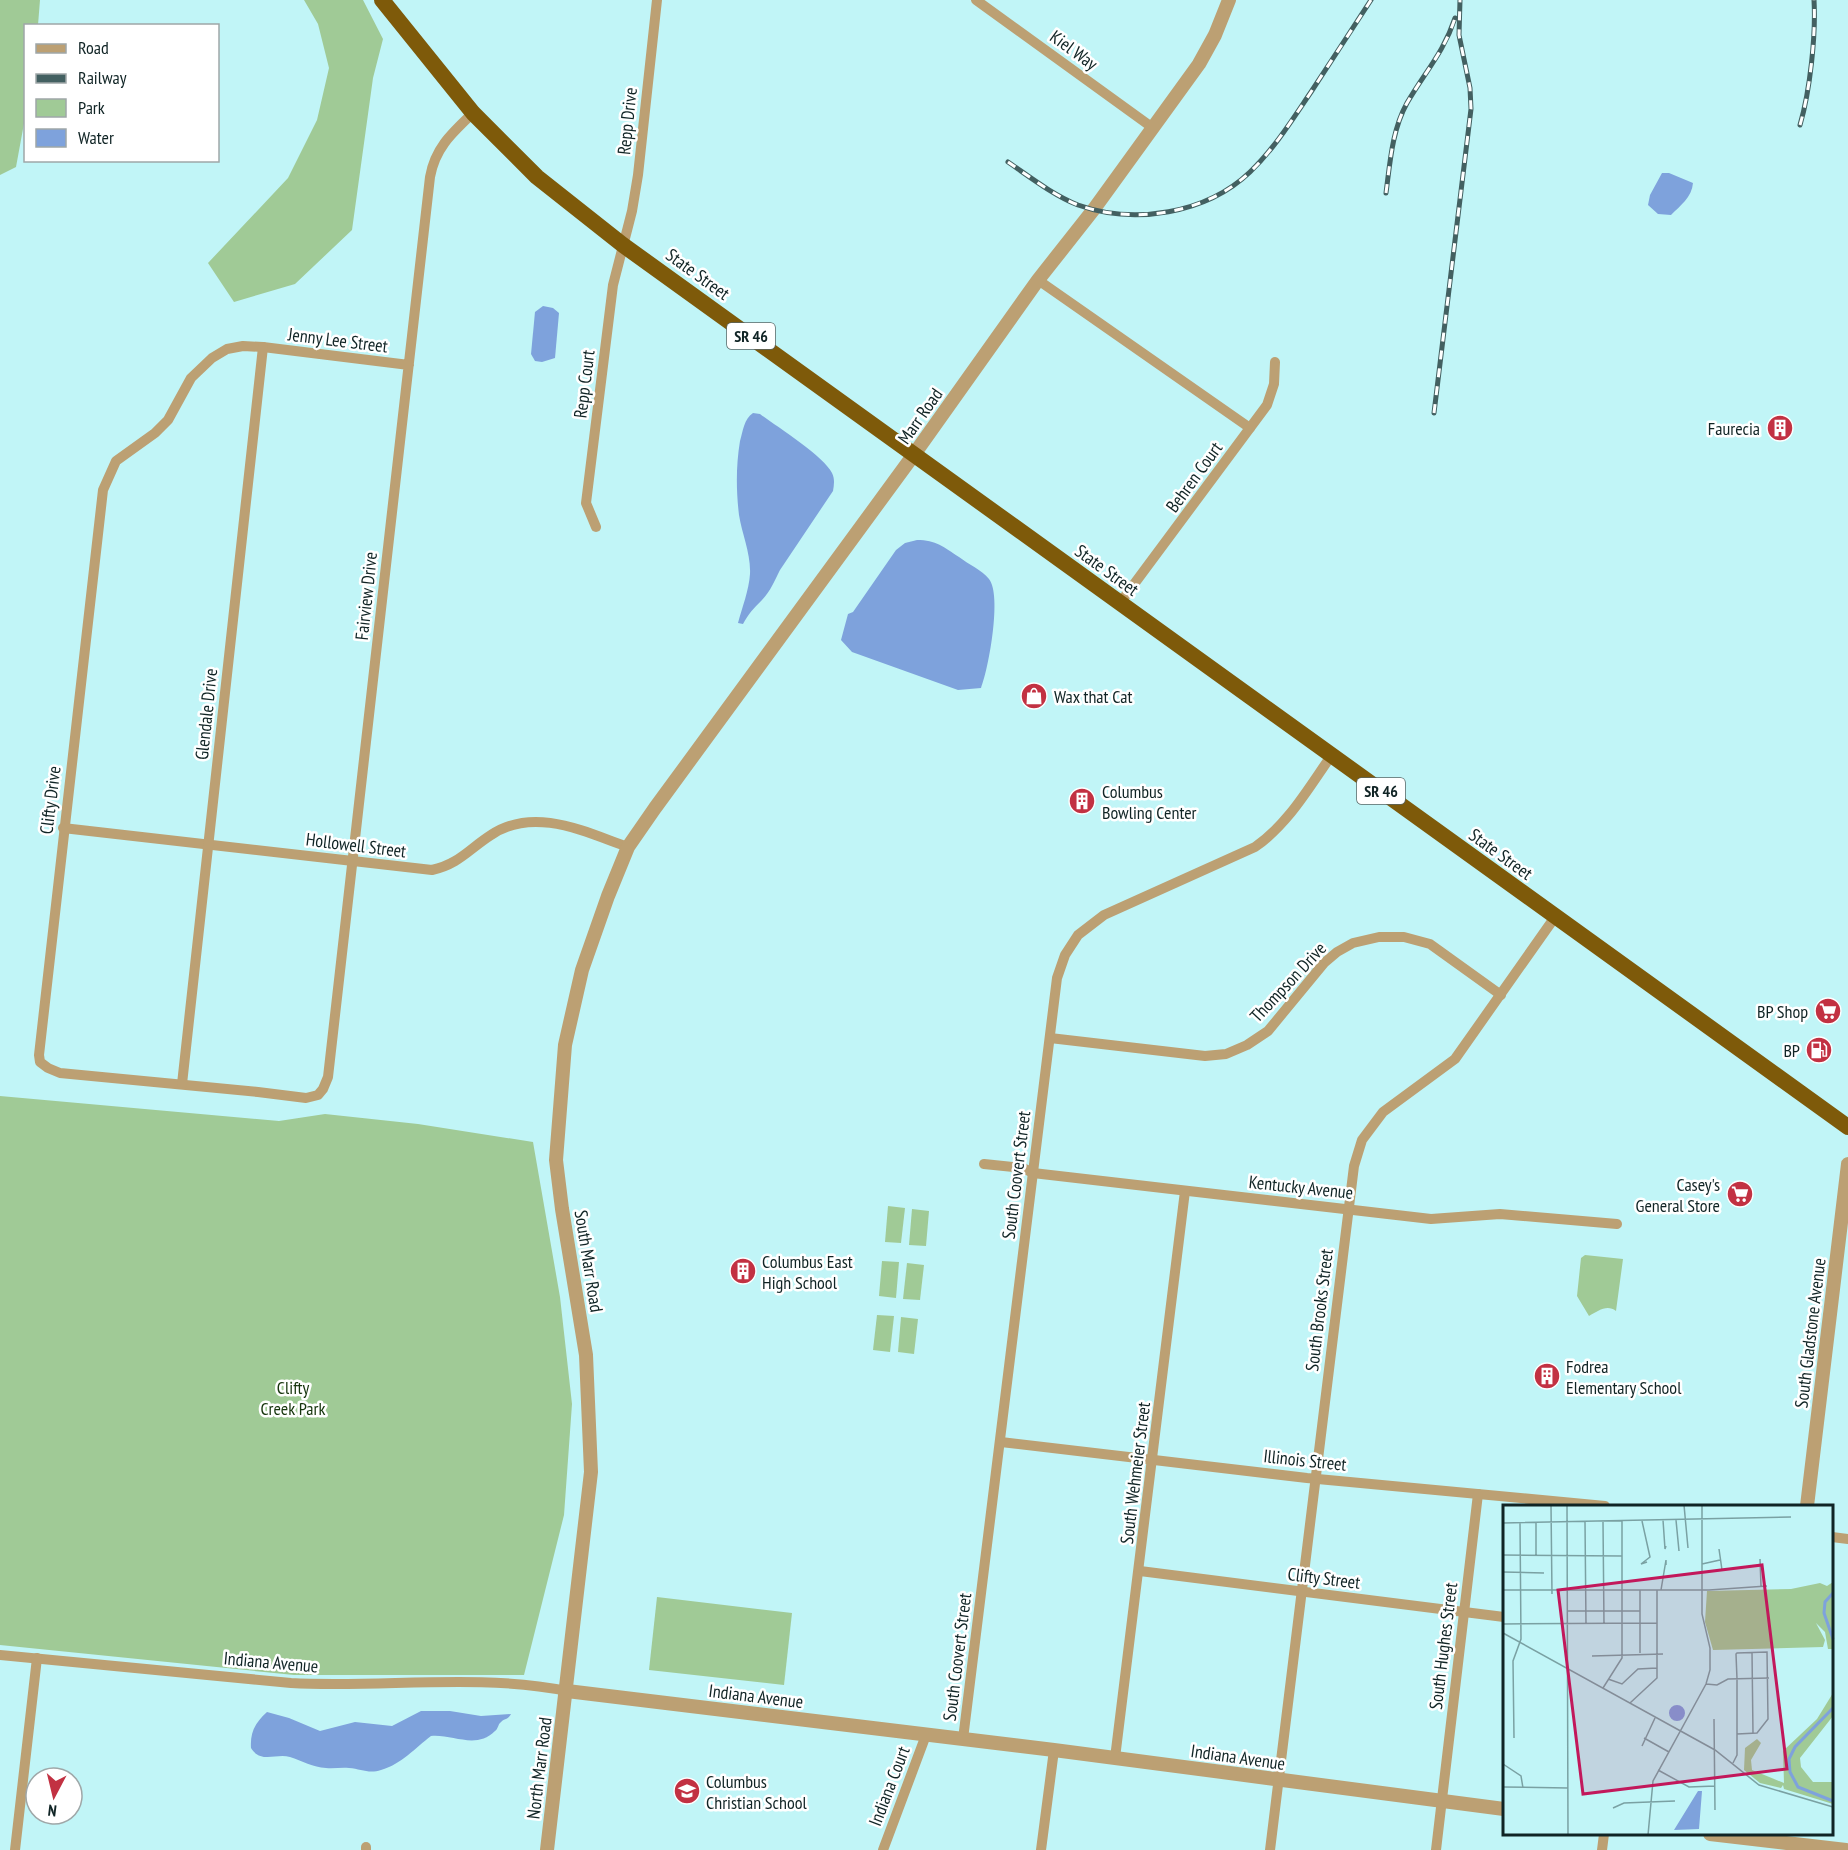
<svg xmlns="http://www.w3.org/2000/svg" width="1848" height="1850" viewBox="0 0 1848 1850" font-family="'PT Sans Narrow',sans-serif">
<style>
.green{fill:#a0ca96}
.water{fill:#7ea2dc}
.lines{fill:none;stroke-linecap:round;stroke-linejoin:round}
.minor{stroke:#bca073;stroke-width:10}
.tertiary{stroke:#bca073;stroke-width:14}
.trunk{stroke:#7e5a0a;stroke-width:16}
.rail-casing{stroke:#436061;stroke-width:5}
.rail{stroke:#fff;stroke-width:3;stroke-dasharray:9;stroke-linecap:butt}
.labels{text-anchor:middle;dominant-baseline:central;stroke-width:5;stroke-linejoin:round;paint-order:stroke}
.shield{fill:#fff;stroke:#586666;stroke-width:1.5}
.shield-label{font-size:16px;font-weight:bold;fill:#102425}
.street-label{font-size:18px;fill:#102425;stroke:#fff}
.poi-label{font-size:18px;fill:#102425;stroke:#fff;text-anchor:start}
.park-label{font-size:18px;fill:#16350d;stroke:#fff}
.inset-river{fill:none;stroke:#7ea2dc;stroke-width:3}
.inset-road{fill:none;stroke:#7aa1a3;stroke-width:1.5}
.view{fill:#c2185b;fill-opacity:0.15;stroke:#c2185b;stroke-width:3}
.inset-edge{fill:none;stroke:#102425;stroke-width:3}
</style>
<rect width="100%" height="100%" fill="#c1f5f7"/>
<g class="green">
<path d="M0,0H40L38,25L26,26L25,118L16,167L0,175Z"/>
<path d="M304,0H363L383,39L373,78L352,230L295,284L234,302L208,263L288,178L317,120L329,68L318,24Z"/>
<path d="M0,1096L279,1121L325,1114L418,1124L533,1142L560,1297L572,1404L564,1515L524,1675H294L0,1645Z"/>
<path d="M888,1206L905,1208L901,1243L885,1242Z"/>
<path d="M912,1209L929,1211L926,1246L909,1245Z"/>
<path d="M1585,1255L1623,1259L1616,1311C1607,1304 1598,1311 1589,1316L1577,1296L1581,1258Z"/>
<path d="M882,1261L899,1262L896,1298L879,1296Z"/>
<path d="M907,1263L924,1265L920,1300L903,1299Z"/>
<path d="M877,1315L894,1316L890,1352L873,1350Z"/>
<path d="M901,1317L918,1319L914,1354L898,1352Z"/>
<path d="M657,1597L792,1613L784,1685L649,1670Z"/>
</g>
<g class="water">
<path d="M1662,173H1669L1693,183C1692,197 1680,206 1671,215L1658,214L1648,205L1650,195Z"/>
<path d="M543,306L553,308L559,313L555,358L542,362L535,361L531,354L535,312Z"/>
<path d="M753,413L760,414C776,426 824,456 832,473C835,479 834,485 833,491L780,570C775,580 770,592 762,600C753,609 749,613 743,624L738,623C742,608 749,590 750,574C751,554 742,534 739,515C736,490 736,465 740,441C743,431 744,419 753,413Z"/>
<path d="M917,540C936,540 944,547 959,557C968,564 982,570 989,579C1002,595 989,668 981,688L958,690L852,652L841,640L848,614L853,612L896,550L905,543Z"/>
<path d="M421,1711H450L481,1716L511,1714C508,1720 504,1718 500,1723C498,1725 498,1729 495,1731C476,1750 453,1734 431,1736C415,1748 402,1764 381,1770C369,1774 361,1769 349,1768C341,1767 334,1769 326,1768C313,1767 302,1761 290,1757C276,1753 261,1764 251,1748C250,1732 255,1723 267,1712L289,1718L320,1731L355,1722L392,1726Z"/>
</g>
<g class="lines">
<g class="minor">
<path d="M976,0L1153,128"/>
<path d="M1038,280L1250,428"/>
<path d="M409,365L263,347L243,346L227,349L212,358L191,378L168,420L155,433L116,461L103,490L39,1055L40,1062L48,1068L60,1073L258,1092L306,1098L318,1095L323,1089L328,1077C363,777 397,477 430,177C435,148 452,133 473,113"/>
<path d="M596,527L586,503L613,285L632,211L638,175L657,0"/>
<path d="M1120,603L1267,405L1274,384L1275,362"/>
<path d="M63,828L432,870C459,864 469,849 491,835C534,806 585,832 628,847"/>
<path d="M1050,1038L1205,1056L1226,1054L1247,1045L1268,1031L1324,963L1337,952L1353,943L1379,937H1404L1430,944L1501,995"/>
<path d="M182,1084L263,347"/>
<path d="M984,1164L1023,1168L1033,1173L1431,1219L1500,1214L1617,1224"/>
<path d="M1001,1442L1307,1478L1605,1506"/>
<path d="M1832,1537L1848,1539"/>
<path d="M1140,1571L1504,1617"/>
<path d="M0,1655L291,1683C383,1688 476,1673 567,1691"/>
<path d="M963,1739L1057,978L1065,955L1078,935L1104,915L1255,847C1288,824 1308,789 1331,756"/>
<path d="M1115,1758L1185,1191"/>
<path d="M15,1850L37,1658"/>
<path d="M366,1850V1847"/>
<path d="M883,1850L926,1735"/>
<path d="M1041,1850L1054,1750"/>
<path d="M1270,1850L1354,1166L1362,1140L1383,1112L1455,1059L1555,917"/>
<path d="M1436,1850L1478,1494"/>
<path d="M1602,1850L1604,1834"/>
</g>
<g class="tertiary">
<path d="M1807,1506L1848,1164"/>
<path d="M567,1691L1054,1750L1504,1809"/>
<path d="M1710,1834L1846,1850"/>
<path d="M547,1850L591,1472L586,1355L562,1209L556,1160L565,1045L582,970L608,896L628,847L655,808L915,453L1038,280L1094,209L1199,64L1215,35L1229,0"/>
</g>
<path class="trunk" d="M382,0L473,113L537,177L623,245L1848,1127"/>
<defs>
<g id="rail">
<path d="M1800,125C1810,91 1816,35 1814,0"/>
<path d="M1008,162C1030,177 1053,195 1078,205C1134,225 1206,214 1250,172C1274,149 1292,120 1311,92C1331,61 1351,31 1371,0"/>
<path d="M1386,193C1390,163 1392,130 1407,103C1425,72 1444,52 1455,18"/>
<path d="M1434,413L1471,109L1470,88L1459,35L1460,0"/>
</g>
</defs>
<use href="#rail" class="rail-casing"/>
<use href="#rail" class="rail"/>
</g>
<defs>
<symbol id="building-disc" viewBox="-11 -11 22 22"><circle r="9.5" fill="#c23142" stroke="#fff"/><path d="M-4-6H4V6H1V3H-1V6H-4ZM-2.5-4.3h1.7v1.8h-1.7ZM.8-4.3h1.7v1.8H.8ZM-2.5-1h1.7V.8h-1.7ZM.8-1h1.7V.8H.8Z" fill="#fff"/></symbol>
<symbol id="shop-disc" viewBox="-11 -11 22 22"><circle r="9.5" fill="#c23142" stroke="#fff"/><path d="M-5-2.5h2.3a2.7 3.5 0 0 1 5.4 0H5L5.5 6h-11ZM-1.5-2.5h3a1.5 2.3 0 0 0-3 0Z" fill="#fff"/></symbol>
<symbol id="supermarket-disc" viewBox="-11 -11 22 22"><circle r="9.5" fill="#c23142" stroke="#fff"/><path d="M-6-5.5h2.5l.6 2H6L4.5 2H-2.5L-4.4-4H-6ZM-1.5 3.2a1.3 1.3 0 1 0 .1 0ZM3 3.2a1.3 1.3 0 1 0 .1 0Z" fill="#fff"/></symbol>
<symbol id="fuel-disc" viewBox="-11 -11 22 22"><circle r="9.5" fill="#c23142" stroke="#fff"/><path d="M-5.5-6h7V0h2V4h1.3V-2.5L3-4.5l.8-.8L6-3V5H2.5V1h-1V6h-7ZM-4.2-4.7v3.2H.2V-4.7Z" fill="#fff"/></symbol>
<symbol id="school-disc" viewBox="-11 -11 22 22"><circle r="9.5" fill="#c23142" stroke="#fff"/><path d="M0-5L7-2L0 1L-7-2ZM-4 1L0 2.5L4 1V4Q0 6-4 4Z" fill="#fff"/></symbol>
</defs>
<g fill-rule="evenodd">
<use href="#building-disc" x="1765" y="413" width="30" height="30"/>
<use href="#shop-disc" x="1019" y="681" width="30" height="30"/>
<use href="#building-disc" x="1067" y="786" width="30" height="30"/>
<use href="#supermarket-disc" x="1813" y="996" width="30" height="30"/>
<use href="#fuel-disc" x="1804" y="1035" width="30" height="30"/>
<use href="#supermarket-disc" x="1725" y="1179" width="30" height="30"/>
<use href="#building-disc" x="728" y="1256" width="30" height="30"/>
<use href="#building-disc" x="1532" y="1361" width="30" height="30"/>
<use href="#school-disc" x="672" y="1776" width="30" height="30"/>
</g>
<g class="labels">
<g class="shield">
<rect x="727" y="323" width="48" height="26" rx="4.5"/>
<rect x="1357" y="778" width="48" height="26" rx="4.5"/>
</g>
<g class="shield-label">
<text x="751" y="336">SR 46</text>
<text x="1381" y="791">SR 46</text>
</g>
<g class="street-label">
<text transform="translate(1074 50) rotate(36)">Kiel Way</text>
<text transform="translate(627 121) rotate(-84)">Repp Drive</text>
<text transform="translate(698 274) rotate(36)">State Street</text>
<text transform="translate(338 340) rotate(7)">Jenny Lee Street</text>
<text transform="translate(584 384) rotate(-83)">Repp Court</text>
<text transform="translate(920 416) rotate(-55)">Marr Road</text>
<text transform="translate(1194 477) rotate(-54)">Behren Court</text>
<text transform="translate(1107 570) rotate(36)">State Street</text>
<text transform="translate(366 596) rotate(-84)">Fairview Drive</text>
<text transform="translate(206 714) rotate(-84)">Glendale Drive</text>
<text transform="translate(50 800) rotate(-83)">Clifty Drive</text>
<text transform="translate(356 845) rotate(7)">Hollowell Street</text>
<text transform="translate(1501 854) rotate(36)">State Street</text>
<text transform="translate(1288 982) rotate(-47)">Thompson Drive</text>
<text transform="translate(1016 1175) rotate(-83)">South Coovert Street</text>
<text transform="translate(1301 1187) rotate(6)">Kentucky Avenue</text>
<text transform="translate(589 1261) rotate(81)">South Marr Road</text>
<text transform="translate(1319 1310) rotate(-83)">South Brooks Street</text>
<text transform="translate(1810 1333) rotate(-83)">South Gladstone Avenue</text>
<text transform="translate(1305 1460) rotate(6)">Illinois Street</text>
<text transform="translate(1135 1473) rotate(-83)">South Wehmeier Street</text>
<text transform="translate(1324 1578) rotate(7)">Clifty Street</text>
<text transform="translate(1443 1646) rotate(-83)">South Hughes Street</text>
<text transform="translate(957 1657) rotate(-83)">South Coovert Street</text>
<text transform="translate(271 1662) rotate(5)">Indiana Avenue</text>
<text transform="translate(756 1696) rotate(7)">Indiana Avenue</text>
<text transform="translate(1238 1757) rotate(8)">Indiana Avenue</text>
<text transform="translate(539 1768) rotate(-83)">North Marr Road</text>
<text transform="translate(889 1786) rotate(-69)">Indiana Court</text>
</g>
<g class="poi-label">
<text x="1760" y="428" text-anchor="end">Faurecia</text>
<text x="1054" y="696">Wax that Cat</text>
<text x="1102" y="791">Columbus<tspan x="1102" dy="21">Bowling Center</tspan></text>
<text x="1808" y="1011" text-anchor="end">BP Shop</text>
<text x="1800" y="1050" text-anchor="end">BP</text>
<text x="1720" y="1184" text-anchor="end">Casey's<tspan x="1720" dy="21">General Store</tspan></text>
<text x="762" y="1261">Columbus East<tspan x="762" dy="21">High School</tspan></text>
<text x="1566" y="1366">Fodrea<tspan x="1566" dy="21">Elementary School</tspan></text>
<text x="706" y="1781">Columbus<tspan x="706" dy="21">Christian School</tspan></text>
</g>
<g class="park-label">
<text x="293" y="1387">Clifty<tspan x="293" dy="21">Creek Park</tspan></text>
</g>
</g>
<g transform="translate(1503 1505)">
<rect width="330" height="330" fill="#c1f5f7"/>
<path d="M330,77V144H325L322,127L313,118L322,135L320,142L210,145L202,117L204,86L288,84L317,78L324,81ZM330,188V211L297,253L298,262L310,277H330V299L281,284L280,280L278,283L257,278L241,265L242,243L254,234L258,238L248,255L249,265L281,278L280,246L314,214Z" fill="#a0ca96"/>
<path d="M166 208a8 8 0 1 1 16 0a8 8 0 1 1-16 0ZM195,286H199L196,324L171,325Z" fill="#7ea2dc"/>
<path class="inset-river" d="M330,88L322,97L321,108L330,134M330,203L292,242L286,254L287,267L295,282L330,296"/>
<path class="inset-road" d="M48,0L49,89M64,0L65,330M181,0L185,43M160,15L162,44L163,41M173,15L176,46M139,16L147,52L138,59L144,57M82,17L83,119M100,17L101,119M0,18L288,12M216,44L219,65M0,50L119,51M33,50V18M257,54L258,81M199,59L217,55M0,67L41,68M0,85H206L264,81M158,85L163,55V60M64,106H137M0,119L154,118M0,128L212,245L256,280L330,302M249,147L250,229M137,148V85M89,151L160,149M105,174L119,179L135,164L154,163M203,179L214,180L225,174L266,173M100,183L119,153V16M127,198L154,173V85M211,214L212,305M11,233L10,156L18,134L17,18M141,233L166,247M139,241L152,213M230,258L234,250V174L233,149L234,148L264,147L265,214L254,228L234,229M0,259L18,271L20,283M155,265L186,282L212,281M0,282L65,283M110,303L121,298L172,296M145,330L150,276L203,179L207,165V143L199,109V0"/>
<path class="view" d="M259,60L284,264L80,289L55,85Z"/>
<rect width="330" height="330" class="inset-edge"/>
</g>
<rect x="24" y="24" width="195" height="138" fill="#ffffff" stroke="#9fa7a8" stroke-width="1.5"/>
<rect x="36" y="44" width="30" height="9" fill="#bca073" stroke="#9fa7a8" stroke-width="1.5"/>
<text x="78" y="54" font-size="18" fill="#102425">Road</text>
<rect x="36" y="74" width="30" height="9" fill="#436061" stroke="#9fa7a8" stroke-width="1.5"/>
<text x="78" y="84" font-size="18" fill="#102425">Railway</text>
<rect x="36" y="99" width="30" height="18" fill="#a0ca96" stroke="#9fa7a8" stroke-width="1.5"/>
<text x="78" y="114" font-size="18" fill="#102425">Park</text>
<rect x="36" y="129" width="30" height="18" fill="#7ea2dc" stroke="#9fa7a8" stroke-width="1.5"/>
<text x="78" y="144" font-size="18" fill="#102425">Water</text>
<g transform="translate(54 1796) rotate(187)"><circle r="28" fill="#ffffff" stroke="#9fa7a8" stroke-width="1.5"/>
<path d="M0-4.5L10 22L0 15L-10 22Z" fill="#c23142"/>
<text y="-9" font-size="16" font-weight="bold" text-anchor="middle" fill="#102425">N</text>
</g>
</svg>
